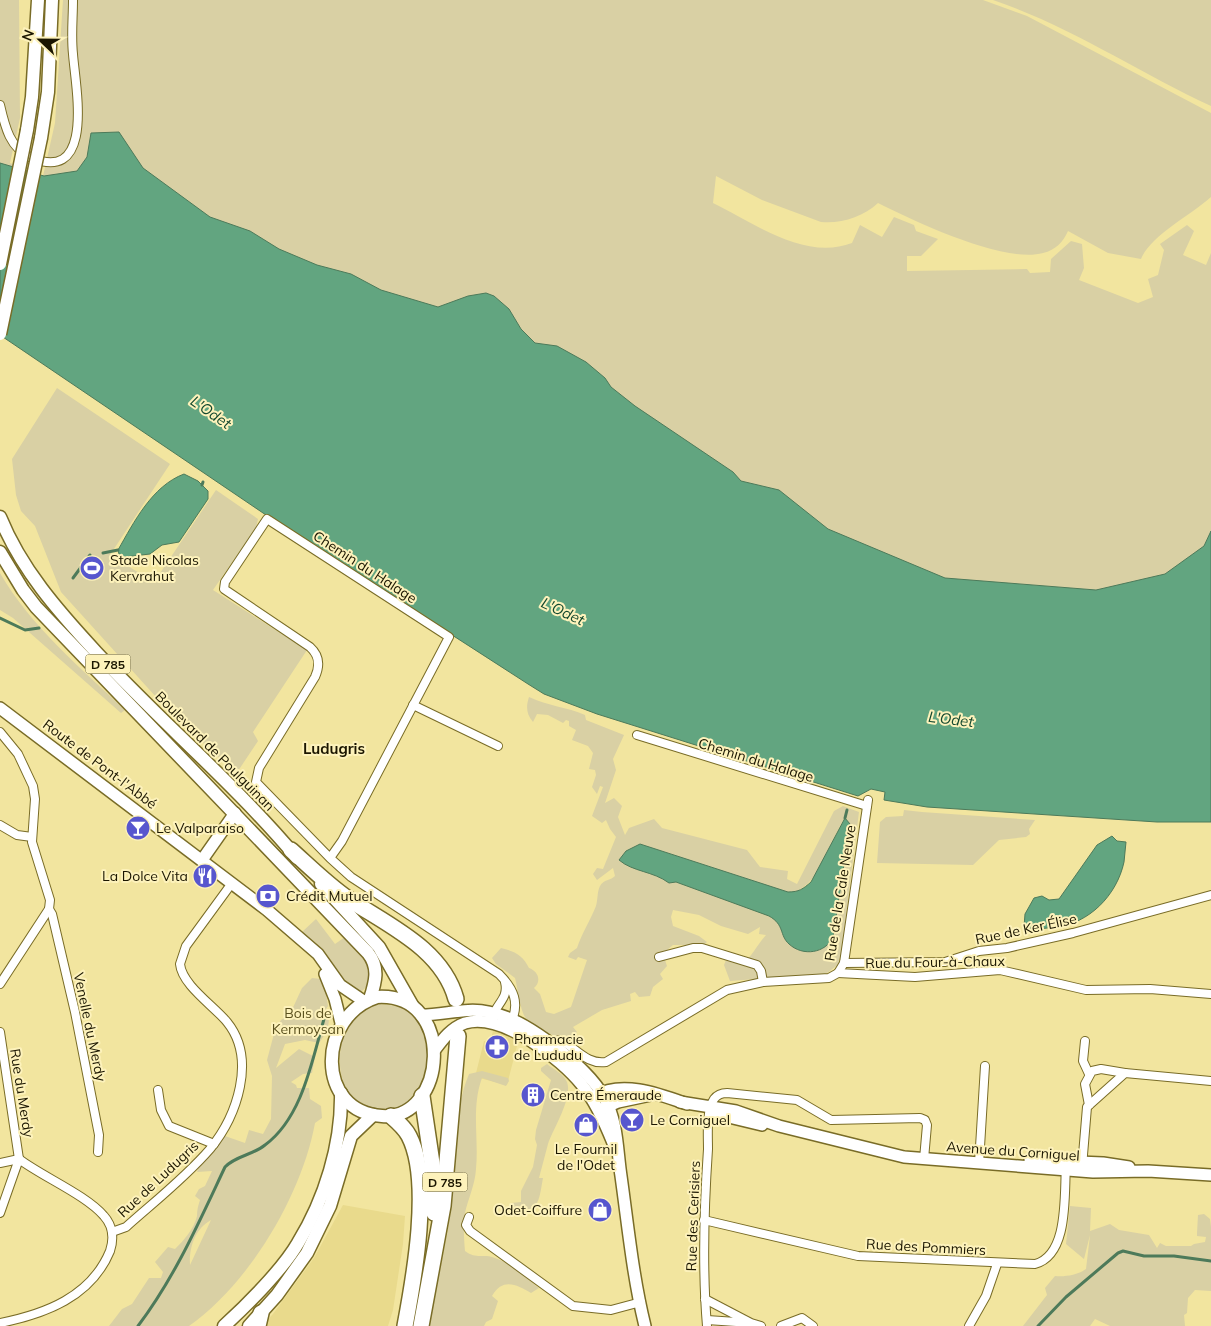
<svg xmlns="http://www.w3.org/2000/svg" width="1211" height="1326" viewBox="0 0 1211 1326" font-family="Mulish,sans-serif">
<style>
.built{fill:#e9da8c}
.green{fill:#d9d0a4;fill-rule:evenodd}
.water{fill:#62a580;stroke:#4d7a5a}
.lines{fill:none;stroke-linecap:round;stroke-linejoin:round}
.stream{stroke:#4d7a5a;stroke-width:3}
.street-casing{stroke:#796c27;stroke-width:10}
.secondary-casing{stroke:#796c27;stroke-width:14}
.primary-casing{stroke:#796c27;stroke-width:15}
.highway-casing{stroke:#796c27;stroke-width:18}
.street{stroke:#fff;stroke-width:8}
.secondary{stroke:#fff;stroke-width:11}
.primary{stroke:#fff;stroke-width:12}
.highway{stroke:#fff;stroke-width:15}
.primary-bridge-casing{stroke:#796c27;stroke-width:15;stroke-linecap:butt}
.primary-bridge{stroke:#fff;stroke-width:12}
.labels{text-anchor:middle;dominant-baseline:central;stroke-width:4;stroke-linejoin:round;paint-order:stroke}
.shield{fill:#fdf2bb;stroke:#5f5838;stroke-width:1}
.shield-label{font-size:12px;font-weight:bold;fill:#1b1600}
.poi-label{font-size:14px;fill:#1b1600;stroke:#fdf2bb;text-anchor:start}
.street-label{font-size:14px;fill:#1b1600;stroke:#fdf2bb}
.park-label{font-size:14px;fill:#5b511e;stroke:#fdf2bb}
.water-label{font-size:15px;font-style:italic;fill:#14492f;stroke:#fdf2bb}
.neighbourhood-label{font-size:15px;font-weight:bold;fill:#1b1600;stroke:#fdf2bb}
</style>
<rect width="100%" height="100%" fill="#f2e59f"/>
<g class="built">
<path d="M493,1031L503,1033L518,1042L507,1085L475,1077L484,1041L490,1042Z"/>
<path d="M343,1205L405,1216L403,1244L393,1310L388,1326H262L273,1314L314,1258Z"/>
</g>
<g class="green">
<path d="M0,0H19L20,118L10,163L43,176L55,123L63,0H983L1027,16L1211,113V197C1191,215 1150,236 1141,259L1108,253L1068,231C1063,242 1056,250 1043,253C1004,264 914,221 878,203C863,217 841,224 821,222L762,200L716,176L713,203C754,223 805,261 852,243L860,225L882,237L894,217L914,225L916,231L938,239L921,256H907V271L1027,269L1030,273L1050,272L1051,259L1071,241L1082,244L1084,268L1079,280L1138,303L1153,297L1148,279L1158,275L1164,250L1160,244L1187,225L1194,231L1183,255L1206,265L1211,253V711L0,228Z"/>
<path d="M993,0H1211V106C1138,72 1070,26 993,0Z"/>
<path d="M57,388L170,464L110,555L154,582L216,490L258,519L256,528L213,590L307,650L253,732L258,741L236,774L166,708L61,592L35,526L21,511L16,495L12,459Z"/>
<path d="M0,573C31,627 81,668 125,710L121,713L13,618L0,610Z"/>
<path d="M529,697C548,706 567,707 585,715L586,720L624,735L613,759L616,770L605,803L614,798L622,806L618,817L625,835L629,828L654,819L662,828L747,850L760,867L788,871L787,879L797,884L834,811L843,806L859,812L840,963L826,974L730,981L724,965L726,960L743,964C753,955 757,945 766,935L759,934L760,927L748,934L721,926L699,915L673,910L671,917L673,926L699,936L707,942L704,945H673L660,956L665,960L667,966L660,974L663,979L653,987L650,996L639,997L635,992L630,994L631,1001L602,1010L573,1027L577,1032L569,1040C557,1038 527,1026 523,1013C519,1002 518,990 515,978L496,964L492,958L501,948C514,951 523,955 529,968C538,971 542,981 534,988L540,994L546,1012L554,1014L571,1007L587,960L578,957L576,960L568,957L570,953L577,948C582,933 590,921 596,906C598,899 597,892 600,886C604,879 610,881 615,876L613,868L597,880L593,874L597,868L603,869L616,837L610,829L606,820L602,823L592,816L603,787L600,786L597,794L592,787L596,775L595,770L589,769L593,753L588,746L572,740L576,730L569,726V721L566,720L563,723L548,715L537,714L533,722C526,714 526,706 529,697ZM845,818L849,831L835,924L813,951C775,949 793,929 769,916L676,882H668L658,875L632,868L640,844L788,893C819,891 829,841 845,818Z"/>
<path d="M904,810L922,812L1035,820L1029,829L1030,834L1026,837L999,840L973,865L877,863L880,822L886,817L903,816Z"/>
<path d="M316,919L335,944L345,937C360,949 383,975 361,992H354L347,987L302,932Z"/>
<path d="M312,978L321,979L325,987L328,1006L326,1009C333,1020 326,1034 319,1043L305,1040L285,1044L276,1068L299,1049L315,1057L312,1073L303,1074L291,1082L296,1085L297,1088H309L310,1099L321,1106L322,1118L315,1123C302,1195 249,1284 189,1326H109L122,1309L132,1304L149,1278H161L163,1272L155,1262L168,1247L175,1249C184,1240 194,1229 197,1216C197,1210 198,1206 200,1200L195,1196L199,1189L205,1186L212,1171L197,1172L199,1167L225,1136L245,1143L249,1130L263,1134L271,1119L272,1076L267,1060L275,1030L281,1020L290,1014L302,988ZM211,1220L190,1265C189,1247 195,1229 211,1220Z"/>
<path d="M380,1004C394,1005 408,1007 418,1019C434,1038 431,1079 414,1098C397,1118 360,1111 347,1090C335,1071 338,1031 356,1015C362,1010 372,1006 380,1004Z"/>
<path d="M547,1064C553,1069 564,1074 567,1082C573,1098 553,1129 548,1144C545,1155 542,1167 539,1178H543C540,1193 540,1213 521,1211L519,1216L509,1207L511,1203L521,1202V1191L533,1167L537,1145L535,1139L536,1130L551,1080L541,1071V1068Z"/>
<path d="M482,1071L508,1078L509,1081L506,1086L482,1078C471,1108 479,1138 476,1169C475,1185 468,1199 465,1213C463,1226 464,1239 465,1251C477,1260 483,1253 495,1258C512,1264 525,1277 539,1288L531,1293C517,1285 503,1277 492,1296L498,1301L492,1319L486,1322L484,1326H428C437,1282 448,1239 453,1194C457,1154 453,1112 469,1074Z"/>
<path d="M1070,1206L1091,1208L1090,1231L1110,1224L1119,1230L1149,1235L1157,1248L1160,1243L1166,1246H1191L1194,1244L1205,1242L1206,1237L1197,1236V1233L1198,1215L1204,1214L1210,1219L1211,1227V1291L1195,1290L1188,1298L1187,1313L1184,1315L1185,1326H1110L1095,1319L1090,1326H1023L1047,1295L1045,1288L1055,1276C1065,1277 1078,1275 1086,1269L1090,1235L1084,1259L1066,1244Z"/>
</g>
<g class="water">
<path d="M119,132L143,168L210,217L250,231L279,249L317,265L351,274L381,290L438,307L468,296L486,293L494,296L509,309L521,329L535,343L557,346L586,362L605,378L611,387L635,406L733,472L741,481L779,490L828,529L945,578L1096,590L1165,574L1204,546L1211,531V822H1157L927,807L884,800L885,792L871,789L858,796L597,714L544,694L528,684L266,515L0,335V163L44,176L77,171L87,157L91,133Z"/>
<path d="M184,474L198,481L208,491V499L179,542L162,545L150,554L124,557L119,554L118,550C134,522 152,486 184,474Z"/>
<path d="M845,818L850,824L849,831L833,937C826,953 803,957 789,944C779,935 785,925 769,916L676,882L669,883C653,871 633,872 619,860L626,851L640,844L788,892C799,892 803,889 811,882Z"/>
<path d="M1112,836L1117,841L1126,842C1125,849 1125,855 1124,862C1117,895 1089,924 1055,927C1045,928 1034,931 1024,927L1025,914L1034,898L1042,896L1049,900L1059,899L1097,845Z"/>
</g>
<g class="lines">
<g class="stream">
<path d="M202,485L203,482"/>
<path d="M103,553L118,550"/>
<path d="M73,578L90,555"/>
<path d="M0,618L25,630L39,628"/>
<path d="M845,818L847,810"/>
<path d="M138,1326C175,1277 199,1222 225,1167C235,1156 253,1155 265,1145C302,1118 312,1061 324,1019"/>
<path d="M1038,1326L1066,1297L1118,1253L1123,1251L1144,1256H1174L1211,1261"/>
</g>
<defs>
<g id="street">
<path d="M0,105C5,127 10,149 32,158C96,184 75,84 73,54C71,36 73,18 73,0"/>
<path d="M413,705L498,746"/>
<path d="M0,732L18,754L33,786L35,799L32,842L50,900L49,909L0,984"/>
<path d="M637,735L867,806"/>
<path d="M0,825L17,835L32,837"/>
<path d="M330,858L342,841L449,637L267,519L225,582L224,589L310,647C320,656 320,666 315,677L259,768L256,782L330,858L351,877L499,974C514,989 520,1003 511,1023"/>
<path d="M49,909L52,914L75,1012L99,1135L98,1152"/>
<path d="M659,957L693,948H702L757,965L761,971L763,982"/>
<path d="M844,963L945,962L979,951L1007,948L1073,933L1211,895"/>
<path d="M838,973L915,977L1000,970L1086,990L1150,989L1211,994"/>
<path d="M493,1016C497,1003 509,998 505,982"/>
<path d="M0,1032L19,1159L0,1213"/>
<path d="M1085,1041L1083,1061L1089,1074"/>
<path d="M551,1047L556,1041L560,1040C576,1048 587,1065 606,1062L727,990L763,982L829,978L838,973L844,963L868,800"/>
<path d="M158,1090L161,1110L169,1126L214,1144"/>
<path d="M1089,1105L1085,1084L1092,1071L1101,1069L1125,1073"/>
<path d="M0,1163L19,1159"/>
<path d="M979,1163L985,1066"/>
<path d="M1082,1167L1087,1107L1125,1073L1211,1081"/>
<path d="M469,1217L466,1225L470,1231L573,1306L611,1310L641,1302"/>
<path d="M704,1220L858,1256L1035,1264C1069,1255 1064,1195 1066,1166"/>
<path d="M112,1232L126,1227C154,1202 186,1177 210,1149C237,1116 257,1059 227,1022C214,1006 182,985 180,964L186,946L232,883"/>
<path d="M705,1299L749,1322"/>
<path d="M707,1320L751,1323L761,1326"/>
<path d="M0,1323C45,1314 91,1297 110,1251C114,1239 113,1226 104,1216C86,1195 43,1177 19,1159"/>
<path d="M707,1326C702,1267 704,1208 708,1149C708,1135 706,1111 714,1099C717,1095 721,1093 727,1093L797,1100L831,1120L920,1118L925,1120L927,1125L924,1159"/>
<path d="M781,1326L802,1318L813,1326"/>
<path d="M969,1326L986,1296L997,1264"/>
</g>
<g id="secondary">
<path d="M0,708L267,910L318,954L340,985L365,1002"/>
<path d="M202,860L235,813"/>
<path d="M325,974L335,999L341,1023"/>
<path d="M421,1015C445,1015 466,1007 489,1012C514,1017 536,1032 556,1047C574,1062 594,1078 605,1099C618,1123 617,1150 621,1176C628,1226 633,1278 645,1326"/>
<path d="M434,1051C443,1039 451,1028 465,1023C502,1012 561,1059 582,1085C596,1102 605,1123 613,1143"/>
<path d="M595,1096C622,1080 659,1094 687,1104"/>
<path d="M680,1102L736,1111L779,1126L904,1157L1093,1172L1148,1171L1211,1175"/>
<path d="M602,1109L618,1102L651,1095"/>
<path d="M712,1113L762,1125"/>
<path d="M1030,1160L1103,1163L1129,1167"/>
</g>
<g id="primary">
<path d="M27,130L32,97L38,0"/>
<path d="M41,138L48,92L52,0"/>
<path d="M0,517C21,569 58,611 96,652C161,722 235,784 297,858"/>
<path d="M0,552L23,590L36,607L368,953C380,968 375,983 370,999"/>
<path d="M321,884L379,947L412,1005"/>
<path d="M377,997C457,992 447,1121 382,1116C315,1112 317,1016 377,997Z"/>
<path d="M224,1326C247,1305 283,1269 298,1243C325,1199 342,1144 341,1093"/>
<path d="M249,1326L277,1295L307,1253L330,1206L351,1136L373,1115"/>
</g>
<g id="highway">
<path d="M291,850C309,866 327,884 347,898C387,925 442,948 456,999"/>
<path d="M422,1096L432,1163L434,1213"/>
<path d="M391,1116C398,1122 405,1128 409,1136C432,1180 414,1278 405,1326"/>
<path d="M258,1326L261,1313"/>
<path d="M421,1326L443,1206L458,1036"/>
</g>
</defs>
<use href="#street" class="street-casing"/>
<use href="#secondary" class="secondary-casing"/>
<use href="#primary" class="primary-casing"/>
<use href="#highway" class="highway-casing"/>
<use href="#street" class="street"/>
<use href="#secondary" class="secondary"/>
<use href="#primary" class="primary"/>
<use href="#highway" class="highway"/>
<defs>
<g id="primary-bridge">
<path d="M0,264L27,130"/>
<path d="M0,334L41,138"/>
</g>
</defs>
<use href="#primary-bridge" class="primary-bridge-casing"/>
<use href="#primary-bridge" class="primary-bridge"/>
</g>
<defs>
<symbol id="stadium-disc" viewBox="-11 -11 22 22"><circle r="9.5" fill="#5756ce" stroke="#fdf2bb"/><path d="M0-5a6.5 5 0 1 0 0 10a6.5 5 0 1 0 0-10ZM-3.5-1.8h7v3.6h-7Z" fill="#fff"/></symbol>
<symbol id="bar-disc" viewBox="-11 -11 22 22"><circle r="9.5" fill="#5756ce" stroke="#fdf2bb"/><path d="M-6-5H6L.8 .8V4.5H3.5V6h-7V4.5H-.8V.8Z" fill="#fff"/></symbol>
<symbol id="restaurant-disc" viewBox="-11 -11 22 22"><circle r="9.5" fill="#5756ce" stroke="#fdf2bb"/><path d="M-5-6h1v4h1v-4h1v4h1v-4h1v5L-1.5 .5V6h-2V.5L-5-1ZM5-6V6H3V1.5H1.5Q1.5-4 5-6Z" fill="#fff"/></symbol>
<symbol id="bank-disc" viewBox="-11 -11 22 22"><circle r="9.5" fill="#5756ce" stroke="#fdf2bb"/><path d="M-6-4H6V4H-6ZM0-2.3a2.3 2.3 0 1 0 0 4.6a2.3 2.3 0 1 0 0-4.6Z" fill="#fff"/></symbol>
<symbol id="pharmacy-disc" viewBox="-11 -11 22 22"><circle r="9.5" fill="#5756ce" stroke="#fdf2bb"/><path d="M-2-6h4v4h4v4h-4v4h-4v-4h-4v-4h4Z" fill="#fff"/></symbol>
<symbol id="building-disc" viewBox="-11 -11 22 22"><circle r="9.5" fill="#5756ce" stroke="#fdf2bb"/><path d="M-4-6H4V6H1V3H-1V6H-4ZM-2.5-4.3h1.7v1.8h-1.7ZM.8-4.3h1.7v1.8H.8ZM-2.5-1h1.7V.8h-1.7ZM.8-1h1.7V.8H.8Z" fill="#fff"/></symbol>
<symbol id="shop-disc" viewBox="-11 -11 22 22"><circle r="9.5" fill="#5756ce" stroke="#fdf2bb"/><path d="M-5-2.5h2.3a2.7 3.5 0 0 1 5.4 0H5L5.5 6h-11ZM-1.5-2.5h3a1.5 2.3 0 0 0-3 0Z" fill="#fff"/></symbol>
</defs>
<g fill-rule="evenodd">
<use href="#stadium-disc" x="78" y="554" width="28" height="28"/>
<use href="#bar-disc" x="124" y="814" width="28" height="28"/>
<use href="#restaurant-disc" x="191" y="862" width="28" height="28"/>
<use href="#bank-disc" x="254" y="882" width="28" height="28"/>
<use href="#pharmacy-disc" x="483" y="1033" width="28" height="28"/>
<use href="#building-disc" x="519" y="1081" width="28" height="28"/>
<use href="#bar-disc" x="618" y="1106" width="28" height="28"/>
<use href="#shop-disc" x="572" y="1111" width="28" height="28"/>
<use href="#shop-disc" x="586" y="1196" width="28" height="28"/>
</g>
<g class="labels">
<g class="shield">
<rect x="85.5" y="654.5" width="45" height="19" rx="4"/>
<rect x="422.5" y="1172.5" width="45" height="19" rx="4"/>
</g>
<g class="shield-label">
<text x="108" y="664">D 785</text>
<text x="445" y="1182">D 785</text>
</g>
<g class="poi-label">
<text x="110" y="560">Stade Nicolas<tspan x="110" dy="16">Kervrahut</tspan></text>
<text x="156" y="828">Le Valparaiso</text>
<text x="188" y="876" text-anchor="end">La Dolce Vita</text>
<text x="286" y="896">Crédit Mutuel</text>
<text x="514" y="1039">Pharmacie<tspan x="514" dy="16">de Lududu</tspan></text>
<text x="550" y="1095">Centre Émeraude</text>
<text x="650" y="1120">Le Corniguel</text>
<text x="586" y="1149" text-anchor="middle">Le Fournil<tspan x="586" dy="16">de l'Odet</tspan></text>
<text x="582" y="1210" text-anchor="end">Odet-Coiffure</text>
</g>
<g class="street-label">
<text transform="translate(365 567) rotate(33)">Chemin du Halage</text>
<text transform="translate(215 751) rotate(45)">Boulevard de Poulguinan</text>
<text transform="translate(756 760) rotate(17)">Chemin du Halage</text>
<text transform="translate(100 764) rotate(37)">Route de Pont-l'Abbé</text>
<text transform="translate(840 893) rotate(-81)">Rue de la Cale Neuve</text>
<text transform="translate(1026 929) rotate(-12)">Rue de Ker Élise</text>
<text transform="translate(935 962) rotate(-1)">Rue du Four-à-Chaux</text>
<text transform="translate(90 1027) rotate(78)">Venelle du Merdy</text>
<text transform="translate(22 1093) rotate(81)">Rue du Merdy</text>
<text transform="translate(1013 1151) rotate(4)">Avenue du Corniguel</text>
<text transform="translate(158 1179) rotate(-43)">Rue de Ludugris</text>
<text transform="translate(693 1216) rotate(-88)">Rue des Cerisiers</text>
<text transform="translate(926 1247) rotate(3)">Rue des Pommiers</text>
</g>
<g class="park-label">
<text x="308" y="1013">Bois de<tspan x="308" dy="16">Kermoysan</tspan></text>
</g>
<g class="water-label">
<text transform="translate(211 412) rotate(35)">L'Odet</text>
<text transform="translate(563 611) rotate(25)">L'Odet</text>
<text transform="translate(951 719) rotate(7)">L'Odet</text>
</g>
<g class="neighbourhood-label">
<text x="334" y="748">Ludugris</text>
</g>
</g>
<g transform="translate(40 40) rotate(292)" stroke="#fdf2bb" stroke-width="4" paint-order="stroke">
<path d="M0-4L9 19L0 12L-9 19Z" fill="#1b1600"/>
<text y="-8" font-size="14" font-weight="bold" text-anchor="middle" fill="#1b1600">N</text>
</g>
</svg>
